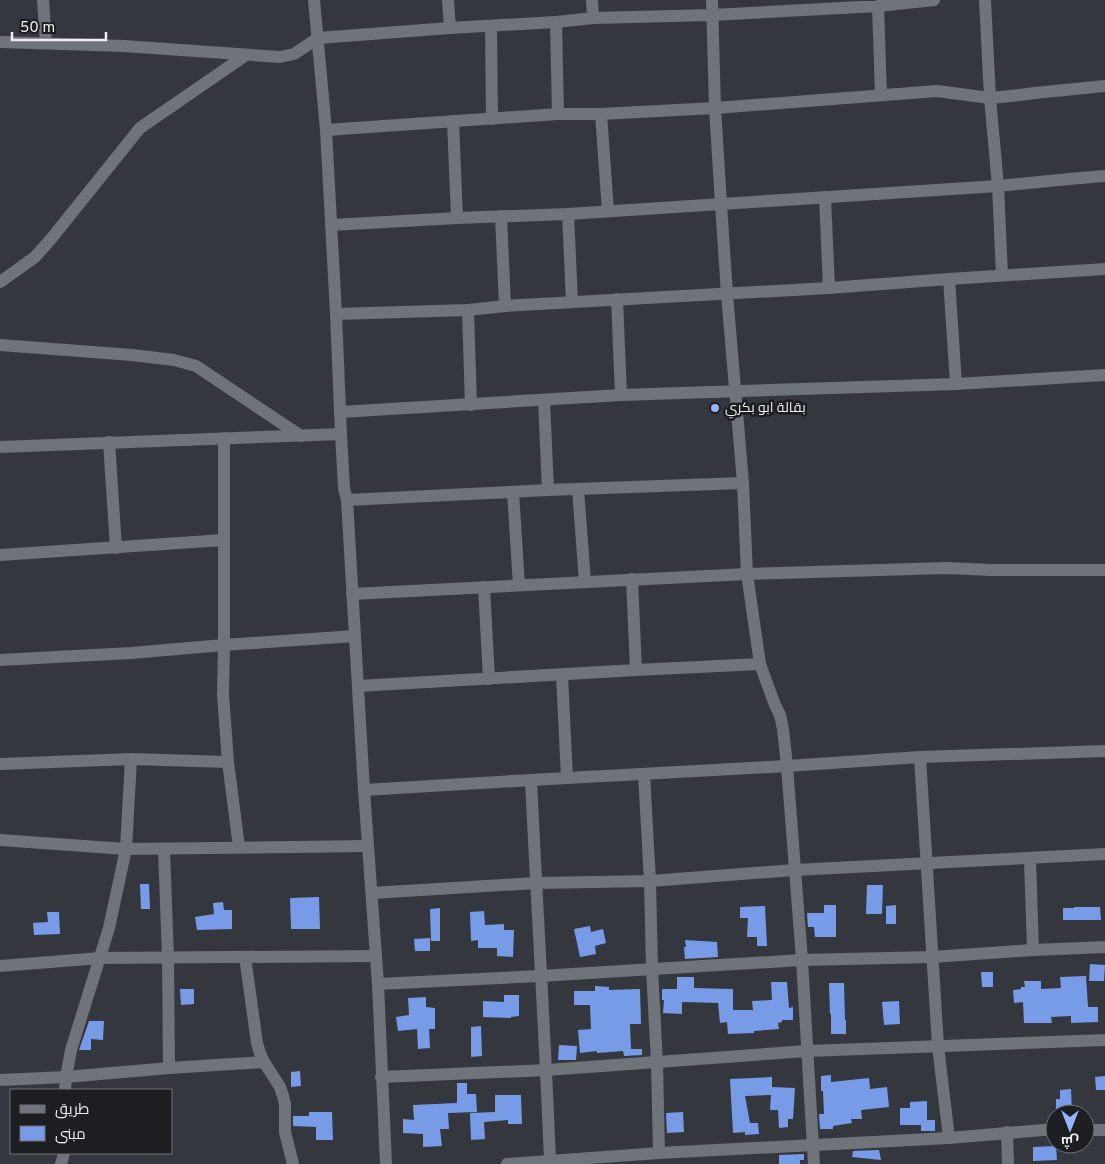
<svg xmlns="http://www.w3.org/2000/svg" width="1105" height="1164" viewBox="0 0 1105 1164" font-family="Overpass,Cairo,sans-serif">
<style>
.building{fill:#789be8}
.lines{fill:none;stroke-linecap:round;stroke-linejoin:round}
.street{stroke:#6f737a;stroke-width:12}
.poi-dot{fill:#95b6fd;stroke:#1d1e21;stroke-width:2}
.labels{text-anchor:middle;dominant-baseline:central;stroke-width:5;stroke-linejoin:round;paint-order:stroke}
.poi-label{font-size:14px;fill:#eceef2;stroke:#1d1e21;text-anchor:start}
</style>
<rect width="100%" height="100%" fill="#34373e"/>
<g class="building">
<path d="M140,884H149L150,909H141Z"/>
<path d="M867,885H883L882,914H866Z"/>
<path d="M319,897L320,929H291L290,898Z"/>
<path d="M223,902L224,910H232V929L197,930L195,917L214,914L213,903Z"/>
<path d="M824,905H836V937H815L814,927H808L807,913H824Z"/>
<path d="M896,905V924H886V906Z"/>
<path d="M765,906L767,946H757V937H747L748,918H740V907Z"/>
<path d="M1074,907H1100L1101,920H1063V908H1074Z"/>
<path d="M440,908V941H431L430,909Z"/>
<path d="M484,911L485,925L504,924V930H514L513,957L497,956V948H478V940L471,941L470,912Z"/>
<path d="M47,912H59L60,934L34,935L33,923L48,922Z"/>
<path d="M590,926L591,932L603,929L606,943L595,946L596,954L580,957L574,929Z"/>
<path d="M430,938V951H415L414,939Z"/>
<path d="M685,940L717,942L718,957L685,959L684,947H686Z"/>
<path d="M1090,964L1105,965L1104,981H1089Z"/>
<path d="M981,972H993V987H982Z"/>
<path d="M1086,976L1088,1007H1098V1022L1071,1023V1016L1051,1017L1052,1023H1024L1023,1002L1014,1003L1013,990L1021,989V987H1025L1024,981H1041V989L1061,988L1060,977Z"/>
<path d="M677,977H694V988L733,989V1010H753L752,1001L772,1000L771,982H787L789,1008L793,1007V1020H782V1022L778,1023L779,1029L754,1031V1033L728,1034L727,1022L720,1023L718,1003L682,1002V1014L663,1013L664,1000H662V989H677Z"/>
<path d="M829,983H844L845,1020H846V1034H831V1014H830Z"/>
<path d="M595,986L609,987V990L640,989L641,1024H630L631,1049H642V1055L624,1056L623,1051L597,1053V1051L580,1053L578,1030L591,1029L590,1005H574V991H595Z"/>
<path d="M180,989H194V1004L181,1005Z"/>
<path d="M504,995H519V1016L511,1017V1018L483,1017V1001L504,1002Z"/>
<path d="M426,997V1007L435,1008V1029H429L430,1048L418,1049L417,1029L398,1031L396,1017L409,1015L408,998Z"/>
<path d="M899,1001L900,1024L884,1025L882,1002Z"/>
<path d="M89,1021H104L103,1040L91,1039V1050H79Z"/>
<path d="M481,1026L482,1056L471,1057V1027Z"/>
<path d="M559,1045L577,1046L576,1060H558Z"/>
<path d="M300,1071L301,1086L291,1087V1072Z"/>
<path d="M831,1075V1082L869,1078L870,1089L887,1087L889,1107L861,1110L862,1119H851L852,1123L833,1126V1129H820L819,1114H824L823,1091H821V1076Z"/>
<path d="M1105,1076V1090H1096L1095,1077Z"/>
<path d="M772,1077V1087L795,1088L793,1119H788V1127L779,1128L778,1110H770L771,1095L745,1096L750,1123H758L759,1134L745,1135V1132L733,1133L730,1079Z"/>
<path d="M457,1083H467V1094H476L477,1112L448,1113L449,1129H440L442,1146L423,1147V1134L403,1133V1119L414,1120L413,1105L457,1103Z"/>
<path d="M1071,1089L1072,1114H1056V1099H1060V1090Z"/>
<path d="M495,1095H521L522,1124H508V1120L484,1122L485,1139L471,1140L470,1113L495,1112Z"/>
<path d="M927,1101V1120H935V1131H921V1125H900V1108H910V1102Z"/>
<path d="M309,1112H332L333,1140H316V1127L293,1126V1116H309Z"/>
<path d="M683,1112L684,1132L667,1133L666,1113Z"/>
<path d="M1056,1146L1057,1160L1033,1161V1147Z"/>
<path d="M879,1150L881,1160L852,1157L853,1151Z"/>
<path d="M804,1154V1160H800V1164H779V1155Z"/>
</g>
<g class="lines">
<g class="street">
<path d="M43,0L46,43"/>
<path d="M314,0L326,130L336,314L341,434L344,488L347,500L364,790L378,984L386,1164"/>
<path d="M448,0L450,28"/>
<path d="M592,0L593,18"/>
<path d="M712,0L715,108L721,204L727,294L743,483L747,574L760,664L775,705L780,715L783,729L787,766L802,960L814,1164"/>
<path d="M985,0L990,98L998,186L1002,275"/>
<path d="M878,6L881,95"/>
<path d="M556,22L558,114"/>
<path d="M491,26L492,119"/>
<path d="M0,42L124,46L280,57L294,54L318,38L450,28L556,22L593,18L712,15L878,6L934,0"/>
<path d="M601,114L608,211"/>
<path d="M453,121L457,218"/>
<path d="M326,130L558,114H601L715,108L937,91L990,98L1011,96L1035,93L1105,86"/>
<path d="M825,197L829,288"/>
<path d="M568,214L572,302"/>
<path d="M501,216L505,306"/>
<path d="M331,225L457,218L568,214L998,186L1069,179L1105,176"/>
<path d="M949,279L956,384"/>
<path d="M0,282L35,257L51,239L140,128L246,55"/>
<path d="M617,299L621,395"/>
<path d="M468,310L471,405"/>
<path d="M336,314L468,310L505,306L829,288L949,279L1105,269"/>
<path d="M0,345L132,355L174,360L196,366L301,436"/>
<path d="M544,400L548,490"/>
<path d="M340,412L621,395L956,384L1105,375"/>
<path d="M224,438V645L223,695L228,762L239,847"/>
<path d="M109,442L116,548"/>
<path d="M0,447L341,434"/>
<path d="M578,489L585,582"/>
<path d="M513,492L519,585"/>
<path d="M347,500L548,490L743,483"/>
<path d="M0,555L224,540"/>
<path d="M632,579L636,670"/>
<path d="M484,587L489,679"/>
<path d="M352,594L747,574L946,568L992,570H1105"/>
<path d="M0,660L131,653L224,645L355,636"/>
<path d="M562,675L567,778"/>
<path d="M358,686L636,670L760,664"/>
<path d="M920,757L938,1046L949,1138"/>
<path d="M0,764L131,759L228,762"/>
<path d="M644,774L650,881L652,969L657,1063L659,1153"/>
<path d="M531,780C537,907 545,1034 550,1161"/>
<path d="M364,790L531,780L787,766L920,757L1105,751"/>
<path d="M0,840L126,849L368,846"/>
<path d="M164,849L168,958L169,1068"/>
<path d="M1030,859L1033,950"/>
<path d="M372,893L536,883L650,881L795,870L1105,854"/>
<path d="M245,957L257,1043L260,1053L264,1062L280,1087L283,1096L285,1104V1132L293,1164"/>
<path d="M0,966L100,958L376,956"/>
<path d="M378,984L540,976L802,960L932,957L1033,950L1105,947"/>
<path d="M381,1077L547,1070L807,1051L1105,1040"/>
<path d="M0,1080L66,1077L169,1068L264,1062"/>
<path d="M65,1090L66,1077L71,1050L109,928L126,849L131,759"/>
<path d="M1085,1130H1105"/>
<path d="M1007,1132L1008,1164"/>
<path d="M61,1164L64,1153"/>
<path d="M507,1164L659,1153L949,1138L1055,1129"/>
</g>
</g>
<circle class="poi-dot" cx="715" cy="408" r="5"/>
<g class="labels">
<g class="poi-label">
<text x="725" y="408">بقالة ابو بكري</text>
</g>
</g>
<rect x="10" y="1089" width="162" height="65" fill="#1d1e21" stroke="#707175"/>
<rect x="20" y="1105" width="25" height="8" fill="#6f737a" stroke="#707175"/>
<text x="55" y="1114" font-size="15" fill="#eceef2">طريق</text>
<rect x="20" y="1126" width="25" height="15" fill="#789be8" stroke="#707175"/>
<text x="55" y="1139" font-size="15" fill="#eceef2">مبنى</text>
<g transform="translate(1070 1129) rotate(180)"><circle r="24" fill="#1d1e21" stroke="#707175"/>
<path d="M0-4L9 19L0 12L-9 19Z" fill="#95b6fd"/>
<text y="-8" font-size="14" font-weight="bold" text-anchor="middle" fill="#eceef2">ش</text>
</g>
<path d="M12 32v8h94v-8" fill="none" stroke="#eceef2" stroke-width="2.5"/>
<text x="20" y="32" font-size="15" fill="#eceef2" stroke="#1d1e21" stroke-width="4" paint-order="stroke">50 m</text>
</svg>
